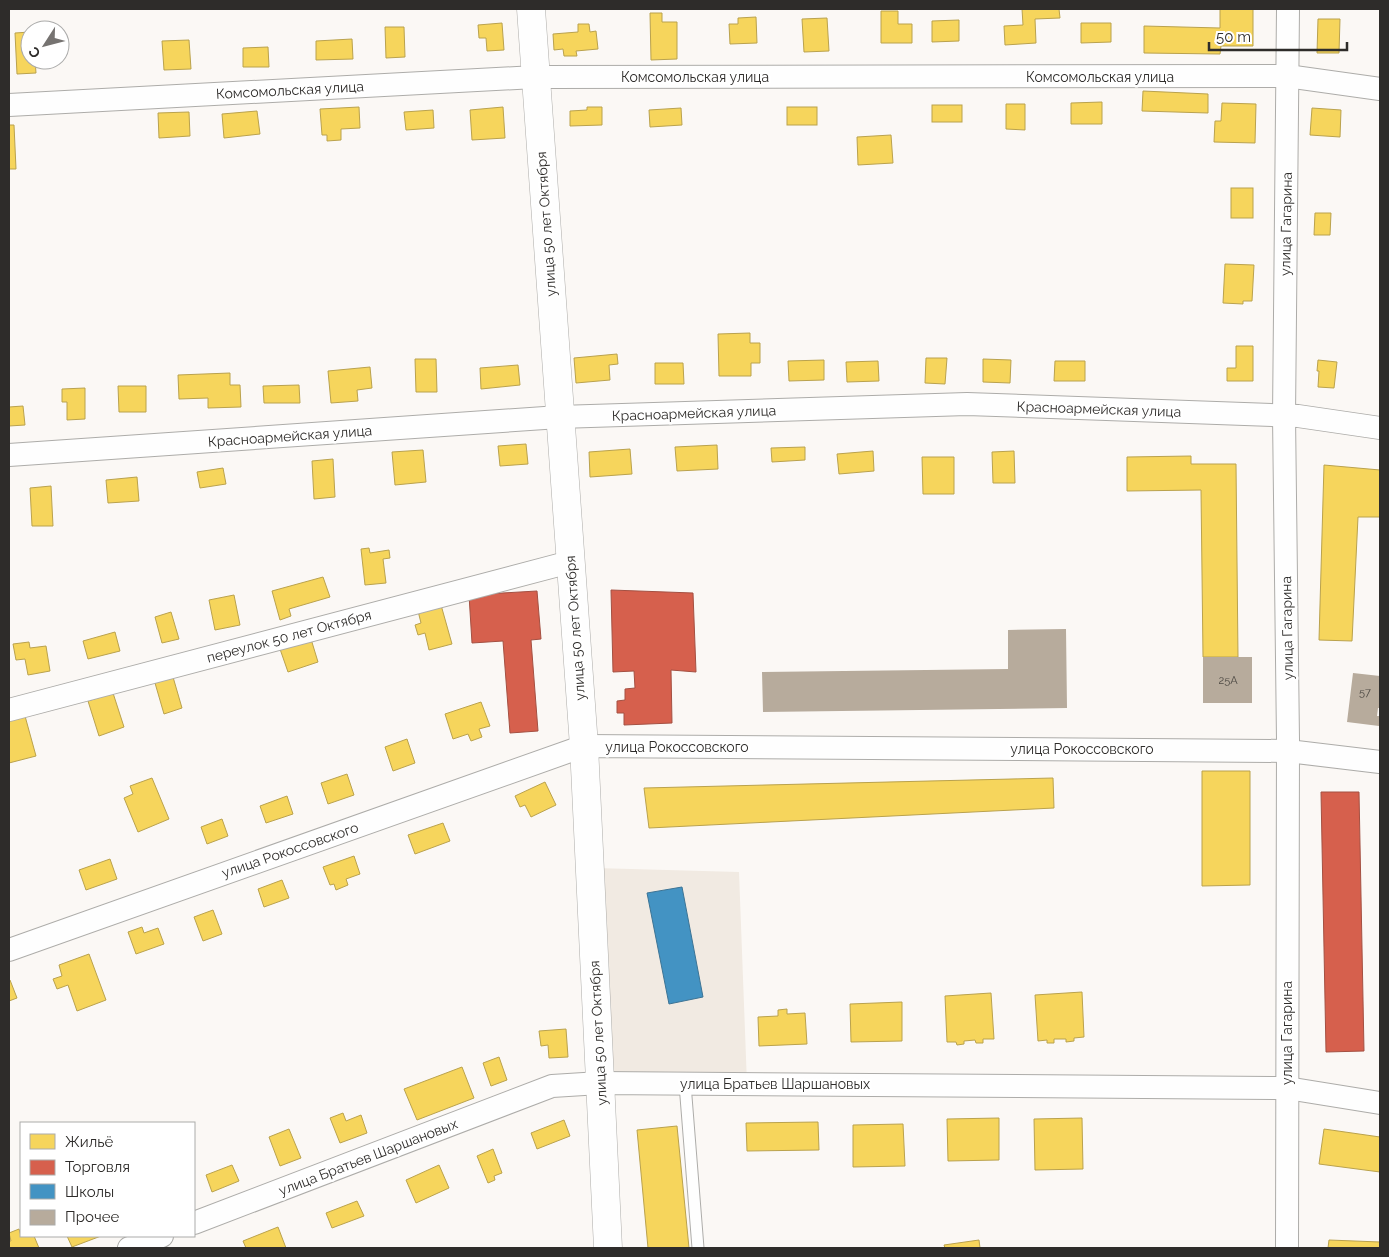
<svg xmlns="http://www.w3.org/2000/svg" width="1389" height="1257" viewBox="0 0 1389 1257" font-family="Raleway,sans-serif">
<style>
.built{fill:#f1eae2}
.homes{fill:#f6d55c;stroke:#baa24d}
.shops{fill:#d6604d;stroke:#a45042}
.schools{fill:#4393c3;stroke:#3d7495}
.building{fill:#b7ab9c}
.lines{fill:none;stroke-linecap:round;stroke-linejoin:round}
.service-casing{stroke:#adaca9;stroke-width:13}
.minor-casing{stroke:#adaca9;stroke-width:24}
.tertiary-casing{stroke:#adaca9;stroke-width:29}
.service{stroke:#fefefe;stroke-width:11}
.minor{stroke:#fefefe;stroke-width:22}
.tertiary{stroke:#fefefe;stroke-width:28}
.labels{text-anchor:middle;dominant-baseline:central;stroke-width:5;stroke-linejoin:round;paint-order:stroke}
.number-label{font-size:11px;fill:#504c46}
.street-label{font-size:14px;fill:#2e2c2a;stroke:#fff}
</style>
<rect width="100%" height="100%" fill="#fbf8f5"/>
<path class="built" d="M595,868L739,872L747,1084L600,1083Z"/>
<g class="homes">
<path d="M1022,9H1059L1060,18L1035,19L1036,43L1005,45L1004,26L1023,25Z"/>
<path d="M1220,9H1253V46H1221L1220,54L1144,53V26L1220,28Z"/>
<path d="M881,11H898V24H912V43H881Z"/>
<path d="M650,13H662V22H677V59L651,60Z"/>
<path d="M756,17L757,43L730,44L729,24H738V18Z"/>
<path d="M827,18L829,51L804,52L802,19Z"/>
<path d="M1318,19H1340L1339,53H1317Z"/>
<path d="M959,20V41L932,42V21Z"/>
<path d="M502,23L504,50L487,51L486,38H479L478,25Z"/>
<path d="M1081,23H1111V42L1081,43Z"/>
<path d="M578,24H589L590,32L596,31L598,49L576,51L577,56H564L563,49L554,50L553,34L578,32Z"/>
<path d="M385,27H404L405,57L386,58Z"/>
<path d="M30,32V60H35L36,73L17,74L15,33Z"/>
<path d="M352,39L353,59L316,60V41Z"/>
<path d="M189,40L191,69L164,70L162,41Z"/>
<path d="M268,47L269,67H243V48Z"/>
<path d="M1143,91L1208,94V113L1142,111Z"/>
<path d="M1102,102V124H1071V103Z"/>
<path d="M1222,103L1256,104L1255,143L1214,142L1215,121H1221Z"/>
<path d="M1006,104H1025V130L1006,129Z"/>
<rect x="932" y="105" width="30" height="17"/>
<path d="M359,107L360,128L341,129V140L327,141V135H322L320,109Z"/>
<path d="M503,107L505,138L472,140L470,110Z"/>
<path d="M587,107H602V125L570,126V111L587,110Z"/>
<rect x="787" y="107" width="30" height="18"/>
<path d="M681,108L682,125L650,127L649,110Z"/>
<path d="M1312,108L1341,110L1340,137L1310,135Z"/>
<path d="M433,110L434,128L406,130L404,112Z"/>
<path d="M257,111L260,134L224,138L222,114Z"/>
<path d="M189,112L190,136L159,138L158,113Z"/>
<path d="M9,125H14L16,169H9Z"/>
<path d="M891,135L893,163L858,165L857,137Z"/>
<rect x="1231" y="188" width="22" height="30"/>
<path d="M1315,213H1331L1330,235H1314Z"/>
<path d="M1225,264L1254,265L1252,301H1243V304L1223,303Z"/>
<path d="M750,333V343H760V363H751V376H719L718,334Z"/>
<path d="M1236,346H1253V381H1227V368H1236Z"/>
<path d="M617,354L618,364L609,365L610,380L576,383L574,358Z"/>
<path d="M926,358H947L945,384L925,383Z"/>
<path d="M415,359H436L437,392H416Z"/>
<path d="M983,359L1011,360L1010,383L983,382Z"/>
<path d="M824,360V380L789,381L788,361Z"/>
<path d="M1318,360L1337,362L1334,388L1318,387L1319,371H1317Z"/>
<path d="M878,361L879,381L847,382L846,362Z"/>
<path d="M1055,361H1085V381H1054Z"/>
<path d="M655,363H683L684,384H655Z"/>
<path d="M518,365L520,385L481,389L480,368Z"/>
<path d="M370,367L372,388L357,390L358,401L331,403L328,371Z"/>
<path d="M230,373V385H240L241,407L208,408V398L179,399L178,375Z"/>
<path d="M299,385L300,403H264L263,386Z"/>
<path d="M118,386H146V412H119Z"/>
<path d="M85,388V419L67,420V402H62V389Z"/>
<path d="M23,406L25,425L9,426V407Z"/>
<path d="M526,444L528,464L500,466L498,446Z"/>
<path d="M717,445L718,469L677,471L675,447Z"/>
<path d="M805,447V460L772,462L771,448Z"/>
<path d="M630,449L632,474L590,477L589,452Z"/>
<path d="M423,450L426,482L395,485L392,452Z"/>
<path d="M873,451L874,471L839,474L837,454Z"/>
<path d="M1014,451L1015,483H993L992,452Z"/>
<path d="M1191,456V464H1236L1238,657H1203L1201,490L1127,491V457Z"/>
<path d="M922,457H954V494H923Z"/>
<path d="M333,459L335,497L314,499L312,461Z"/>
<path d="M1324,465L1380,470V517H1358L1352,641L1319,640Z"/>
<path d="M223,468L226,484L200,488L197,472Z"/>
<path d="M137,477L139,501L108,503L106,480Z"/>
<path d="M51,486L53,526H32L30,488Z"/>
<path d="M369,548L370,553L389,550L390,558L383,559L386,583L365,585L361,549Z"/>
<path d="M323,577L330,597L289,609L291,616L280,620L272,591Z"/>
<path d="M234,595L240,625L215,630L209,600Z"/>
<path d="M441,605L452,644L429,650L425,633L418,635L415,625L421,623L418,611Z"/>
<path d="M171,612L179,639L162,643L155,617Z"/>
<path d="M115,632L120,651L88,659L83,641Z"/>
<path d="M311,639L318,662L288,672L280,649Z"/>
<path d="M29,642L30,648L46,646L50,671L28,675L25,659L16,660L13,644Z"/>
<path d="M173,677L182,708L164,714L155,683Z"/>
<path d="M113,693L124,727L99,736L88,701Z"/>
<path d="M481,702L490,726L479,729L482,737L471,741L468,734L453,739L445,714Z"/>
<path d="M25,716L36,756L9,763V720Z"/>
<path d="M407,739L415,763L393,771L385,747Z"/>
<path d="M1202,771H1250V885L1202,886Z"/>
<path d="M347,774L354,795L328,804L321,783Z"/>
<path d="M152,778L169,819L138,832L124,798L133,794L130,786Z"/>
<path d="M1053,778L1054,808L649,828L644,788Z"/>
<path d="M545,782L556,805L531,817L525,805L520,807L515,796Z"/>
<path d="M287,796L293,814L266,823L260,806Z"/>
<path d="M222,819L228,836L207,844L201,827Z"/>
<path d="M443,823L450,841L415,854L408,835Z"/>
<path d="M354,856L360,874L346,879L348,885L336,890L334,884L330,885L323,867Z"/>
<path d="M110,859L117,879L86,890L79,870Z"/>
<path d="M282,880L289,898L264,907L258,889Z"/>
<path d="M213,910L222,934L203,941L194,917Z"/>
<path d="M142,927L144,933L158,928L164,944L136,954L128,932Z"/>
<path d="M89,954L106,1000L77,1011L68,985L57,989L53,979L62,976L59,965Z"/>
<path d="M9,980H10L17,998L9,1001Z"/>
<path d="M1082,992L1084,1037L1074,1038V1041L1066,1042V1039H1054V1043H1047V1040L1038,1041L1035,995Z"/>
<path d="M991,993L994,1039H983V1043H976L975,1040L964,1041V1044L957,1045L956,1042H947L945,996Z"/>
<path d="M902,1002V1041L851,1042L850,1004Z"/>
<path d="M787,1009V1014L805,1013L807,1044L759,1046L758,1017L778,1016V1010Z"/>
<path d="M566,1029L568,1057L549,1058L548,1045L541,1046L539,1031Z"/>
<path d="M499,1057L507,1080L491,1086L483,1063Z"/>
<path d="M462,1067L474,1098L417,1120L404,1089Z"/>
<path d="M343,1113L346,1121L361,1115L367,1133L340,1143L330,1118Z"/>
<path d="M999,1118V1160L948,1161L947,1119Z"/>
<path d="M1082,1118L1083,1169L1035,1170L1034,1119Z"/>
<path d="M564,1120L570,1136L537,1149L531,1133Z"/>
<path d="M818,1122L819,1150L747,1151L746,1123Z"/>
<path d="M903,1124L905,1166L853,1167V1125Z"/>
<path d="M677,1126L689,1248H648L637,1130Z"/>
<path d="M289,1129L301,1158L280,1166L269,1137Z"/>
<path d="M1324,1129L1380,1137V1172L1319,1164Z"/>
<path d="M493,1149L502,1173L494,1176L495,1180L488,1183L477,1156Z"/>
<path d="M232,1165L239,1181L212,1192L206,1175Z"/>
<path d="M439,1165L449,1188L416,1203L406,1180Z"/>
<path d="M357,1201L364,1216L332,1228L326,1213Z"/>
<path d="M278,1227L286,1248H246L243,1241Z"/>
<path d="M19,1229L21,1236H34L39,1248H9V1241H11L9,1233Z"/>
<path d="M67,1236H101L72,1247Z"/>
<path d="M979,1240L980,1248H945L944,1245Z"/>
<path d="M1329,1240L1380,1242V1248H1328Z"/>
</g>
<g class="shops">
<path d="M611,590L693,593L696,672L671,670L672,723L624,725V713H617V701L625,700V689L635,688L634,671L613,672Z"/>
<path d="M537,591L541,639L531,640L538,731L510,733L503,641L472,643L469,595Z"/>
<path d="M1321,792H1359L1364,1051L1326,1052Z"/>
</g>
<path class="schools" d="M682,887L703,997L669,1004L647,893Z"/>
<g class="building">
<path d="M1066,629L1067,708L763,712L762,672L1008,669V630Z"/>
<rect x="1203" y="657" width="49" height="46"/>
<path d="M1353,673L1380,676V708H1378L1377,716H1380L1379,726L1347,722Z"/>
</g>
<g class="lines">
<defs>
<path id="service" d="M685,1084L698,1248"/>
<g id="minor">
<path d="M9,105L535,77L1287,76L1380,89"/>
<path d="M9,455L559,417L967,404L1298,416L1380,428"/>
<path d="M9,710L570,562"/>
<path d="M9,950L584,746L1288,751L1380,762"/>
<path d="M194,1223L552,1086L600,1083L1287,1088L1380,1103"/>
<path d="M129,1248L162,1236"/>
<path d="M1287,1248L1288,740L1284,416L1288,9"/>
</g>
<path id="tertiary" d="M531,9L584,746L608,1248"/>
</defs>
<use href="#service" class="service-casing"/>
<use href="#minor" class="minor-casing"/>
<use href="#tertiary" class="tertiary-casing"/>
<use href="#service" class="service"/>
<use href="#minor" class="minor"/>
<use href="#tertiary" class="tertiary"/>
</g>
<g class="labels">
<g class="number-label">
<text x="1228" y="680">25А</text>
<text x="1365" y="692">57</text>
</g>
<g class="street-label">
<text x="695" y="77">Комсомольская улица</text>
<text x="1100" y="77">Комсомольская улица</text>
<text transform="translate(290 90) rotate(-3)">Комсомольская улица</text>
<text transform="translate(546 224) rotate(-94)">улица 50 лет Октября</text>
<text transform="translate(1286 224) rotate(-89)">улица Гагарина</text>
<text transform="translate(1099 409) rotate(2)">Красноармейская улица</text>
<text transform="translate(694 413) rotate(-2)">Красноармейская улица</text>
<text transform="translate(290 436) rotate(-4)">Красноармейская улица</text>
<text transform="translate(575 628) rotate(-94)">улица 50 лет Октября</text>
<text transform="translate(1287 628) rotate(-91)">улица Гагарина</text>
<text transform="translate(289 636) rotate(-15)">переулок 50 лет Октября</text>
<text x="677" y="747">улица Рокоссовского</text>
<text x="1082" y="749">улица Рокоссовского</text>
<text transform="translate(290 850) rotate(-19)">улица Рокоссовского</text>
<text transform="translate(598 1033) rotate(-93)">улица 50 лет Октября</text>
<text transform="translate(1287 1033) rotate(-90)">улица Гагарина</text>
<text x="775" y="1084">улица Братьев Шаршановых</text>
<text transform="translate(368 1157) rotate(-21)">улица Братьев Шаршановых</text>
</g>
</g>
<rect width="1389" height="1257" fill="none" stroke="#2e2c2a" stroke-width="20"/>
<rect x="20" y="1122" width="175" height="115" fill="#ffffff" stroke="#ababaa"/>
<rect x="30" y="1134" width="25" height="15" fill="#f6d55c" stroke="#ababaa"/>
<text x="65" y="1147" font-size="15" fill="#2e2c2a">Жильё</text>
<rect x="30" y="1160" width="25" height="15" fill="#d6604d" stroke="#ababaa"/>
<text x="65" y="1172" font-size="15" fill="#2e2c2a">Торговля</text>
<rect x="30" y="1184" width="25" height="15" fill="#4393c3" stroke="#ababaa"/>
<text x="65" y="1197" font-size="15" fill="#2e2c2a">Школы</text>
<rect x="30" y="1210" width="25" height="15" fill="#b7ab9c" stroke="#ababaa"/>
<text x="65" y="1222" font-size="15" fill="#2e2c2a">Прочее</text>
<g transform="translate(45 45) rotate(234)"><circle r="24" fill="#ffffff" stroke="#ababaa"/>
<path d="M0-4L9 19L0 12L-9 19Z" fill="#767371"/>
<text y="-8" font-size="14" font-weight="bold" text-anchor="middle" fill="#2e2c2a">С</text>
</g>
<path d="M1209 42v8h138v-8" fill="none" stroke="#2e2c2a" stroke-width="2.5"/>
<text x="1216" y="42" font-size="15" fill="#2e2c2a" stroke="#ffffff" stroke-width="4" paint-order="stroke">50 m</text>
</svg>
